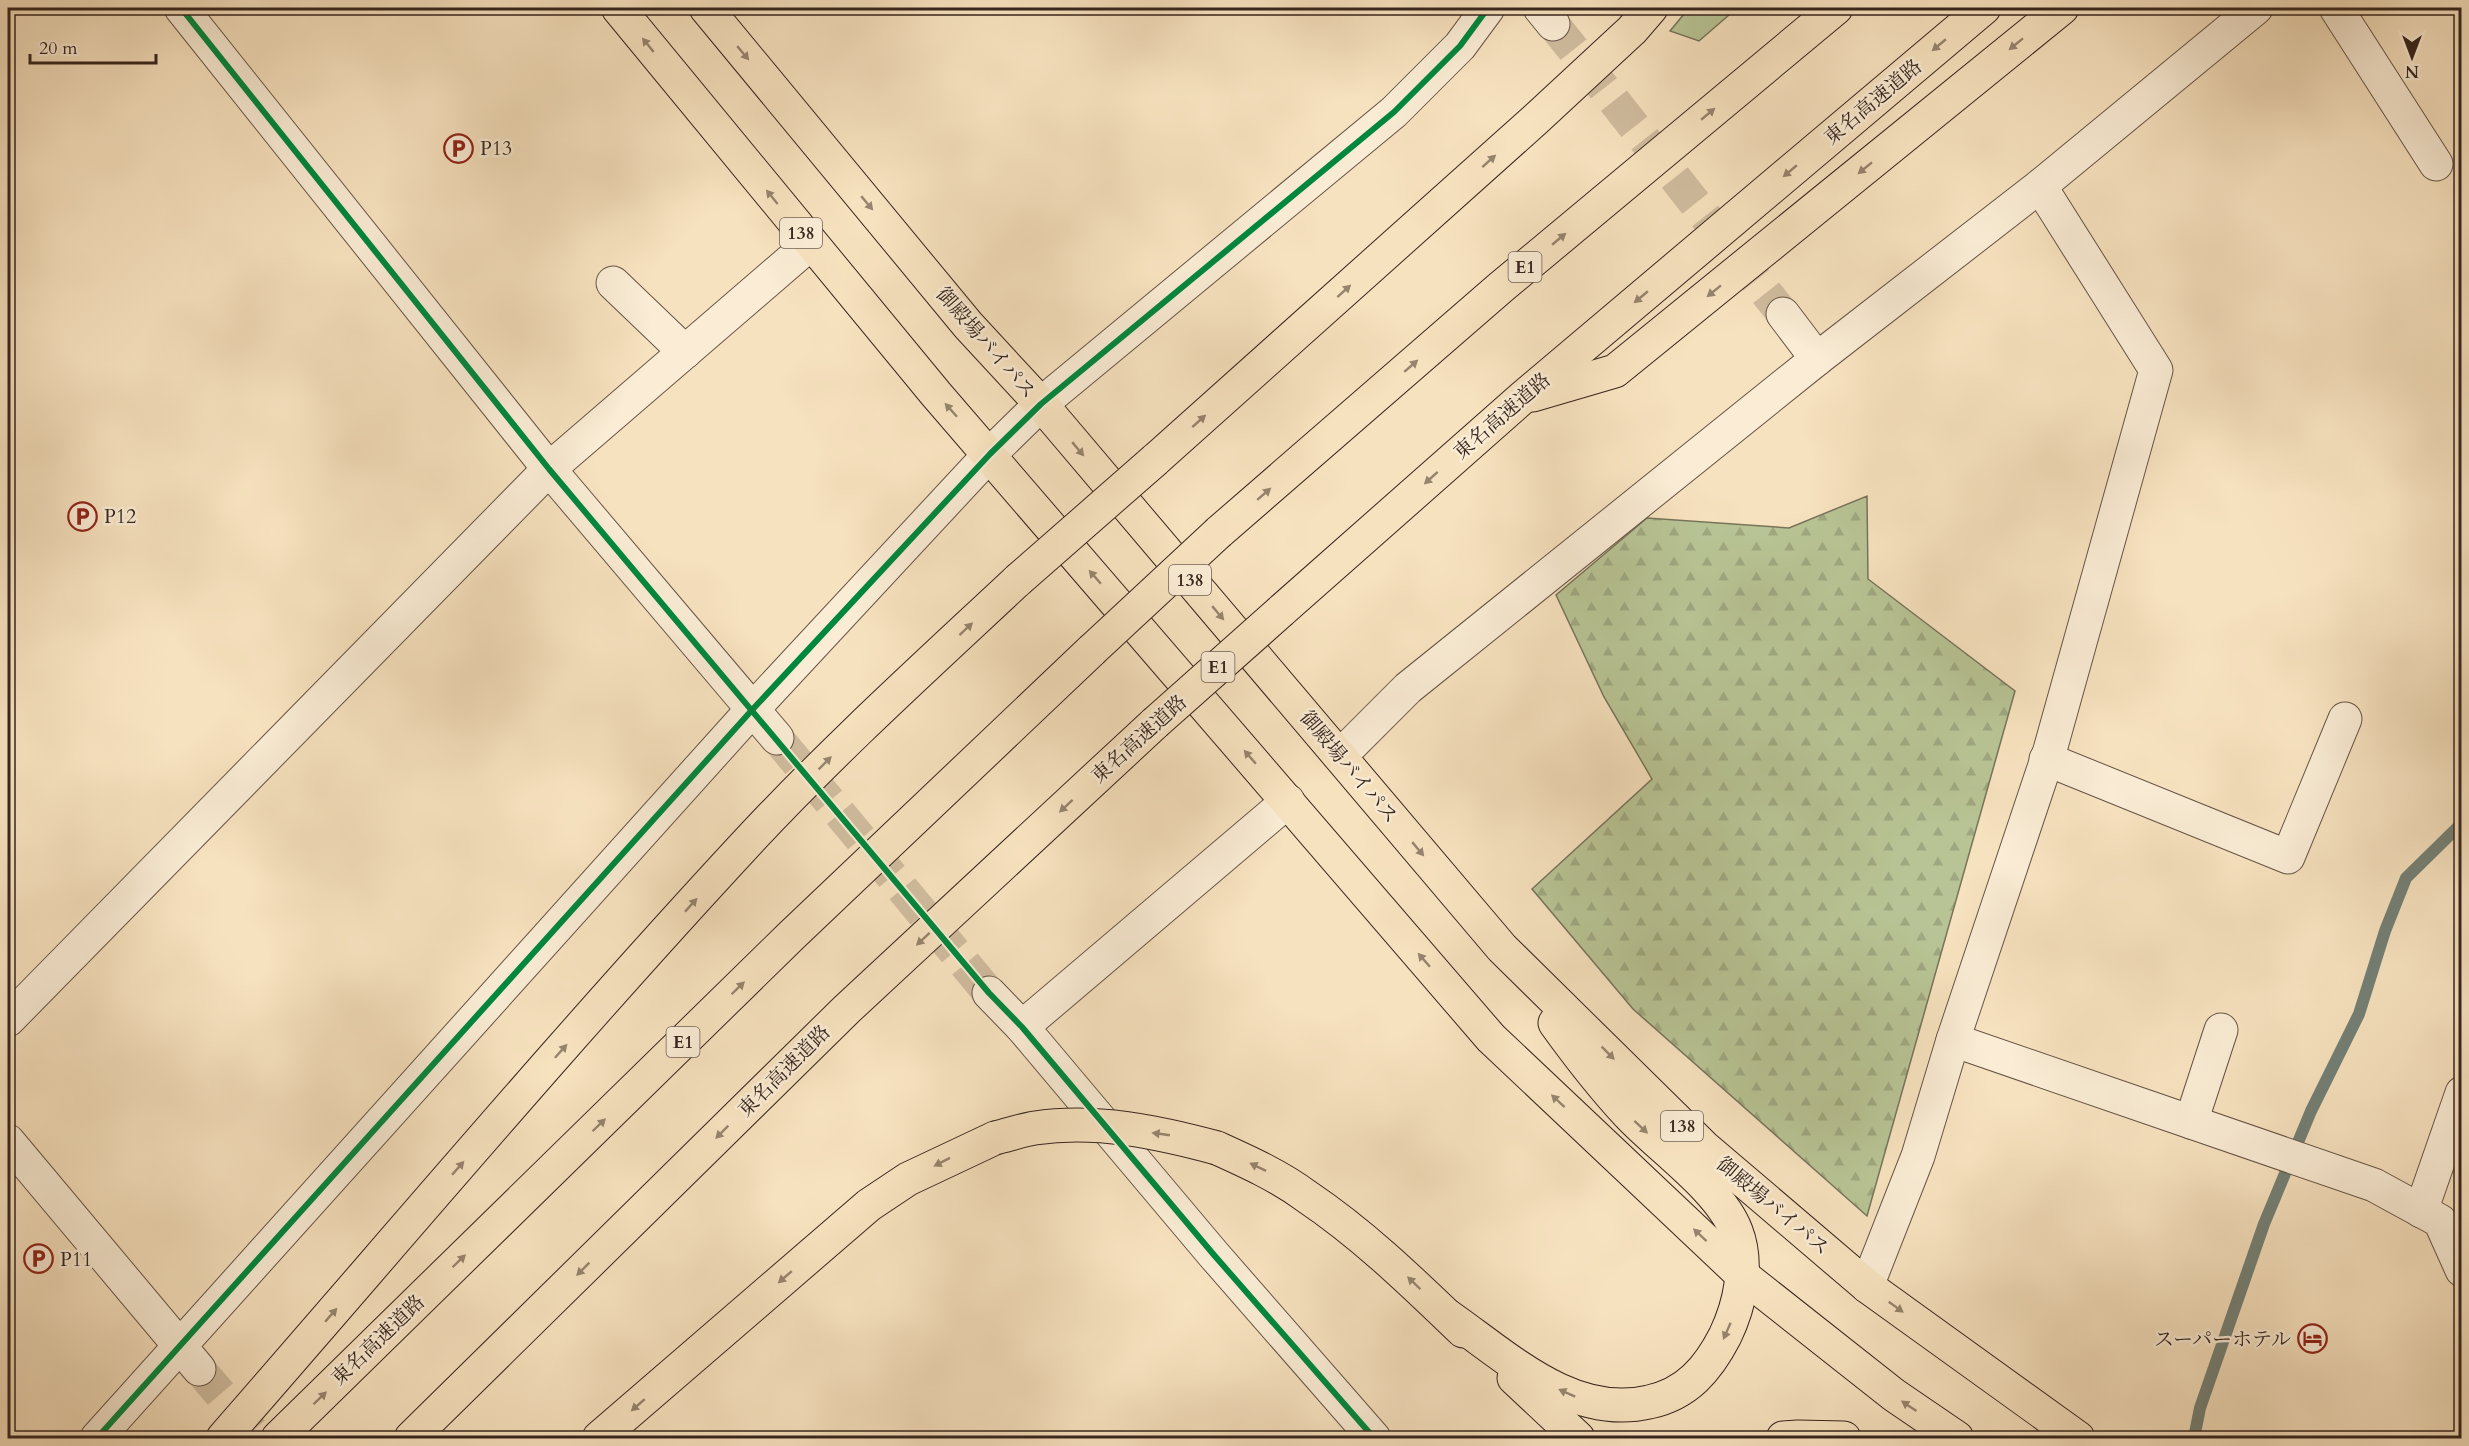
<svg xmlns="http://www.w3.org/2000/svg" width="2469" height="1446" viewBox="0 0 2469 1446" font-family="Cardo,'Noto Serif JP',serif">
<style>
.green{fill:#b8c495;stroke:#77745a;stroke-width:1.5}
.forest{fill:url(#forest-firs);stroke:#77745a;stroke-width:1.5}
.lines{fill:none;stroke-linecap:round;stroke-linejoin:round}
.stream{stroke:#748177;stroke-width:12}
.minor-tunnel{stroke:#d0bc9f;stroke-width:33;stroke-dasharray:33 16;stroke-linecap:butt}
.minor-casing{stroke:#665446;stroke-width:35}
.highway-casing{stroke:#36251e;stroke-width:35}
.minor{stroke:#faecd5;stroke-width:33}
.highway{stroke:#f7e2bf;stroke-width:33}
.highway-bridge-casing{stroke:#36251e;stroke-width:35;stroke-linecap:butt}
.highway-bridge{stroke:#f7e2bf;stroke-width:33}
.cycleway-casing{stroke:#faecd5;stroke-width:10}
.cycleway{stroke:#00873e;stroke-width:6}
.oneway{fill:#96846e}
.labels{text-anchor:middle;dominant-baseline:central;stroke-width:5;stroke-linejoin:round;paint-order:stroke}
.shield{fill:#faecd5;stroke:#716155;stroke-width:1.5}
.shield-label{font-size:18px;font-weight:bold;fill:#36251e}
.street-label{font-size:20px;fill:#36251e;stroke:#faecd5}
.poi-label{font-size:20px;fill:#36251e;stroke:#faecd5;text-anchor:start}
</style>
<defs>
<pattern id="forest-firs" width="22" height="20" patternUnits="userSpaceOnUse" patternTransform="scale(1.5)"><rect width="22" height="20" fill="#b8c495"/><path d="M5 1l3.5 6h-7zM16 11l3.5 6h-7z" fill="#9fa880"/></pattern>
</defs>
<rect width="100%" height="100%" fill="#f7e2bf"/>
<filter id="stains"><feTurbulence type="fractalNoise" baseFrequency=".00333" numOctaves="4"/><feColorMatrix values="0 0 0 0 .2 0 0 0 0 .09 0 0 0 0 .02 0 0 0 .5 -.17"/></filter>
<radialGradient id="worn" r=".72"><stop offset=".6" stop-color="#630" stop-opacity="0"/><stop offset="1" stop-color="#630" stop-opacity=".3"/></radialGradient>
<path class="green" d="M1689,8H1737L1699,41L1670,31Z"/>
<path class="forest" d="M1867,496L1868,579L2015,691L1867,1216L1633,1009L1532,889L1652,779L1604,697L1556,595L1647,518L1789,528Z"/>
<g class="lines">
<path class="stream" d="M2194,1438L2200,1408L2264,1224L2311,1111L2359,1014L2385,931L2406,878L2462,823"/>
<g class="minor-tunnel">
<path d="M1553,24L1783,314"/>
<path d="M777,738L989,993"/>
<path d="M199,1369L258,1438"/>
</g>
<defs>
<g id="minor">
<path d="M181,8L549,469L777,738"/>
<path d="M1540,8L1553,24"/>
<path d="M2336,8L2436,164"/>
<path d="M613,283L685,352"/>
<path d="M1783,314L1817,359"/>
<path d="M1340,756L1408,688L1817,359L2040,186L2256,8"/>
<path d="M2046,759L2288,857L2345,719"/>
<path d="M989,993L1022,1027L1214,1255L1374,1438"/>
<path d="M8,1020L549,469L810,244"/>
<path d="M1022,1027L1288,801"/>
<path d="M1953,1040L2374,1185L2440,1221L2462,1270"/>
<path d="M2191,1122L2221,1030"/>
<path d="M8,1141L199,1369"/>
<path d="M2421,1211L2462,1093"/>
<path d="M1867,1286L1918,1156L1953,1040L2050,750L2156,370L2040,186"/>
<path d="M97,1438L752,710L990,454L1041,404L1394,112L1460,46L1488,8"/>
</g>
<g id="highway">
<path d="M618,8L936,394L1491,1038L1742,1275L1894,1395L1957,1438"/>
<path d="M706,8L968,325L1041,404L1502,948L1704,1147L1867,1286L2078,1438"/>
<path d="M1533,395L1615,371L2062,8"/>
<path d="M1155,460L1536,119L1632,30L1651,8"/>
<path d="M1219,532L1500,288L1836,8"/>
<path d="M1281,611L1522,398L1984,8"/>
<path d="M1217,1148C1248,1162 1279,1176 1306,1196C1364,1235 1413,1283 1463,1331"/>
<path d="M1448,1316C1507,1357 1572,1420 1649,1402C1687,1394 1708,1369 1725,1336C1740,1305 1749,1264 1736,1231C1720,1189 1660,1148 1629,1115C1602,1086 1578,1055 1555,1023"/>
<path d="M1514,1378L1578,1438"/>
<path d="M223,1438C396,1240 565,1039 744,846C830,753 925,667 1018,580"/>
<path d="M278,1438L791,936L1092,650"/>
<path d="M411,1438L847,1009L1155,723"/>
<path d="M599,1438L869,1205L908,1179L995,1138"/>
<path d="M1783,1438L1798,1437L1844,1438"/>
</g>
</defs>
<use href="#minor" class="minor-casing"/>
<use href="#highway" class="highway-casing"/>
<use href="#minor" class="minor"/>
<use href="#highway" class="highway"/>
<defs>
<g id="highway-bridge">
<path d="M1018,580L1155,460"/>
<path d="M1092,650L1219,532"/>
<path d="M1155,723L1281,611"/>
<path d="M995,1138C1008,1135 1022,1130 1035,1128C1096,1119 1158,1132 1217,1148"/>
</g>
</defs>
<use href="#highway-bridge" class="highway-bridge-casing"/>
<use href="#highway-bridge" class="highway-bridge"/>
<defs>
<g id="cycleway">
<path d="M181,8L549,469L989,993L1022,1027L1214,1255L1374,1438"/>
<path d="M97,1438L752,710L990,454L1041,404L1394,112L1460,46L1488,8"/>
</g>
</defs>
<use href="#cycleway" class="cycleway-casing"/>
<use href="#cycleway" class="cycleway"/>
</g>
<defs><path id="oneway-solid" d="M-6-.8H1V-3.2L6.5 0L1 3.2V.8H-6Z" transform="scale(1.5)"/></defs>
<g class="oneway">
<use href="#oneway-solid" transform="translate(2016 44) rotate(141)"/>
<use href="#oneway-solid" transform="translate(648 45) rotate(-129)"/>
<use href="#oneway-solid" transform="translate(1939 45) rotate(140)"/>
<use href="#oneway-solid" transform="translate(743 53) rotate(50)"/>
<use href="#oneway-solid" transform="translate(1708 114) rotate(-40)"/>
<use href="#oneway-solid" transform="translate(1489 161) rotate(-42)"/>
<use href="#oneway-solid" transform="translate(1865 168) rotate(141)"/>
<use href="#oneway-solid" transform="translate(1790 171) rotate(140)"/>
<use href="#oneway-solid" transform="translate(772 197) rotate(-129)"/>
<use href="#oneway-solid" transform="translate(867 203) rotate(50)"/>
<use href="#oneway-solid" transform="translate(1559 239) rotate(-40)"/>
<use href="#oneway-solid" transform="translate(1344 291) rotate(-42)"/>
<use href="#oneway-solid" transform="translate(1714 291) rotate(141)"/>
<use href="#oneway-solid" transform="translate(1641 297) rotate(140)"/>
<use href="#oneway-solid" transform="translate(1411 366) rotate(-41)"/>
<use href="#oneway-solid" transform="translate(951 410) rotate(-132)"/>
<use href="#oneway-solid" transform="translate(1199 421) rotate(-42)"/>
<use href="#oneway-solid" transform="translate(1078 449) rotate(50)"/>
<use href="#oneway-solid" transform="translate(1431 478) rotate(138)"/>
<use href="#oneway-solid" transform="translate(1264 494) rotate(-41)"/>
<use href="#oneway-solid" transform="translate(1095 577) rotate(-131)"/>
<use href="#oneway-solid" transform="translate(1218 613) rotate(50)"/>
<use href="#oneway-solid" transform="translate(966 629) rotate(-43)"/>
<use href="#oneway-solid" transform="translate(1250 757) rotate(-131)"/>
<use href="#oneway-solid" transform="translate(825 763) rotate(-45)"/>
<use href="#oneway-solid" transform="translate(1066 806) rotate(137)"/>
<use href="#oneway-solid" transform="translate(1418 849) rotate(50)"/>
<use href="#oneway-solid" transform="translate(691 905) rotate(-48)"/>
<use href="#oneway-solid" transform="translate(923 939) rotate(137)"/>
<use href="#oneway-solid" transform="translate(1424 960) rotate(-131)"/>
<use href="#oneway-solid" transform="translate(738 988) rotate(-44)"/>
<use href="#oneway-solid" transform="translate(561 1051) rotate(-48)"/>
<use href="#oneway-solid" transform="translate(1608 1053) rotate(45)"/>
<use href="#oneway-solid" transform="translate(1558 1101) rotate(-137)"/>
<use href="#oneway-solid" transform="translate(599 1125) rotate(-44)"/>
<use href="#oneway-solid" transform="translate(1641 1127) rotate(43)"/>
<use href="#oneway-solid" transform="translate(722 1132) rotate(135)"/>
<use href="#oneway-solid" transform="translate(1161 1134) rotate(-172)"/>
<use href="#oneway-solid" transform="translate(942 1162) rotate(153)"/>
<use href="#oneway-solid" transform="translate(1258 1167) rotate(-154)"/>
<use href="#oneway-solid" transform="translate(458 1168) rotate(-49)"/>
<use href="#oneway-solid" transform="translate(1700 1235) rotate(-137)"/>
<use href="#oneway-solid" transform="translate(459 1261) rotate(-44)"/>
<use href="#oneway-solid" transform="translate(583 1269) rotate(135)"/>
<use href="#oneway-solid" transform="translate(785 1277) rotate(139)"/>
<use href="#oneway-solid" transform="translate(1414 1283) rotate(-136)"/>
<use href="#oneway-solid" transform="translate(1896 1307) rotate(36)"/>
<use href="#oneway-solid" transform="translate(331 1315) rotate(-49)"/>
<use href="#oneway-solid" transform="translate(1727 1331) rotate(114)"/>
<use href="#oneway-solid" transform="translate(1567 1393) rotate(-156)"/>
<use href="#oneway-solid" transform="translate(320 1398) rotate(-44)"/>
<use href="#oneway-solid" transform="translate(638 1405) rotate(139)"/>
<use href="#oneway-solid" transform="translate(1909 1406) rotate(-146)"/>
</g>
<defs>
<symbol id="parking-ring" viewBox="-11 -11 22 22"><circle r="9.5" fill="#faecd5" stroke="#8f2418" stroke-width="1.5"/><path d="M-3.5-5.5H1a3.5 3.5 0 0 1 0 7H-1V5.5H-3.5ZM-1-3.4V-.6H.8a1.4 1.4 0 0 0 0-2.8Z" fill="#8f2418"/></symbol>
<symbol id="hotel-ring" viewBox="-11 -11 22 22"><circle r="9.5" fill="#faecd5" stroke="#8f2418" stroke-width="1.5"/><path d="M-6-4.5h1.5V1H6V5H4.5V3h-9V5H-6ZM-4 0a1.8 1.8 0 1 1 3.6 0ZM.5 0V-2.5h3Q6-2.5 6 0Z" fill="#8f2418"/></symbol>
</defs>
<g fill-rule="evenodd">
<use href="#parking-ring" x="442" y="132" width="33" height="33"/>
<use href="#parking-ring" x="66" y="500" width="33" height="33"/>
<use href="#parking-ring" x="22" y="1242" width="33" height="33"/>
<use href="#hotel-ring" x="2296" y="1322" width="33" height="33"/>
</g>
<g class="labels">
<g class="shield">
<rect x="780" y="218" width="42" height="30" rx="4.5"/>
<rect x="1508.5" y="252" width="33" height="30" rx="4.5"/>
<rect x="1169" y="565" width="42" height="30" rx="4.5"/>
<rect x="1201.5" y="652" width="33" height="30" rx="4.5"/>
<rect x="666.5" y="1027" width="33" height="30" rx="4.5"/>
<rect x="1661" y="1111" width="42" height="30" rx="4.5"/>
</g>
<g class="shield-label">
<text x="801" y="233">138</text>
<text x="1525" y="267">E1</text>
<text x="1190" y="580">138</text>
<text x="1218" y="667">E1</text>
<text x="683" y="1042">E1</text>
<text x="1682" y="1126">138</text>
</g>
<g class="street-label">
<text transform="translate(1873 102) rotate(-40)">東名高速道路</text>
<text transform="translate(986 343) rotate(49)">御殿場バイパス</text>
<text transform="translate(1502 416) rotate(-41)">東名高速道路</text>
<text transform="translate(1139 739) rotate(-42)">東名高速道路</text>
<text transform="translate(1349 767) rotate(50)">御殿場バイパス</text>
<text transform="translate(784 1071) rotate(-45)">東名高速道路</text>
<text transform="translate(1773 1206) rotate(40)">御殿場バイパス</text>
<text transform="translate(378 1340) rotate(-44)">東名高速道路</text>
</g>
<g class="poi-label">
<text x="480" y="148">P13</text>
<text x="104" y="516">P12</text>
<text x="60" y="1259">P11</text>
<text x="2291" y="1339" text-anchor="end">スーパーホテル</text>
</g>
</g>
<rect width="2469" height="1446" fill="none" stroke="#f7e2bf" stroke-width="30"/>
<rect x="9" y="9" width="2451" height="1428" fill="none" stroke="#36251e" stroke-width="3"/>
<rect x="15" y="15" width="2439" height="1416" fill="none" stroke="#36251e" stroke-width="1.5"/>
<g transform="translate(2412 57) rotate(180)" stroke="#faecd5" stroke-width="4.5" paint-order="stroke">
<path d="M0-4.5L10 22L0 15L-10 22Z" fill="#36251e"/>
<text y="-9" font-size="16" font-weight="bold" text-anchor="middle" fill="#36251e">N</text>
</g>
<path d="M30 54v9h126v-9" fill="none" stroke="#36251e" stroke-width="3"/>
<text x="39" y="54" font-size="18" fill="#36251e" stroke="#faecd5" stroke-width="4.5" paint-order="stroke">20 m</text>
<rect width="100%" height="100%" filter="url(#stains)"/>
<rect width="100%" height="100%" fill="url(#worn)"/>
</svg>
